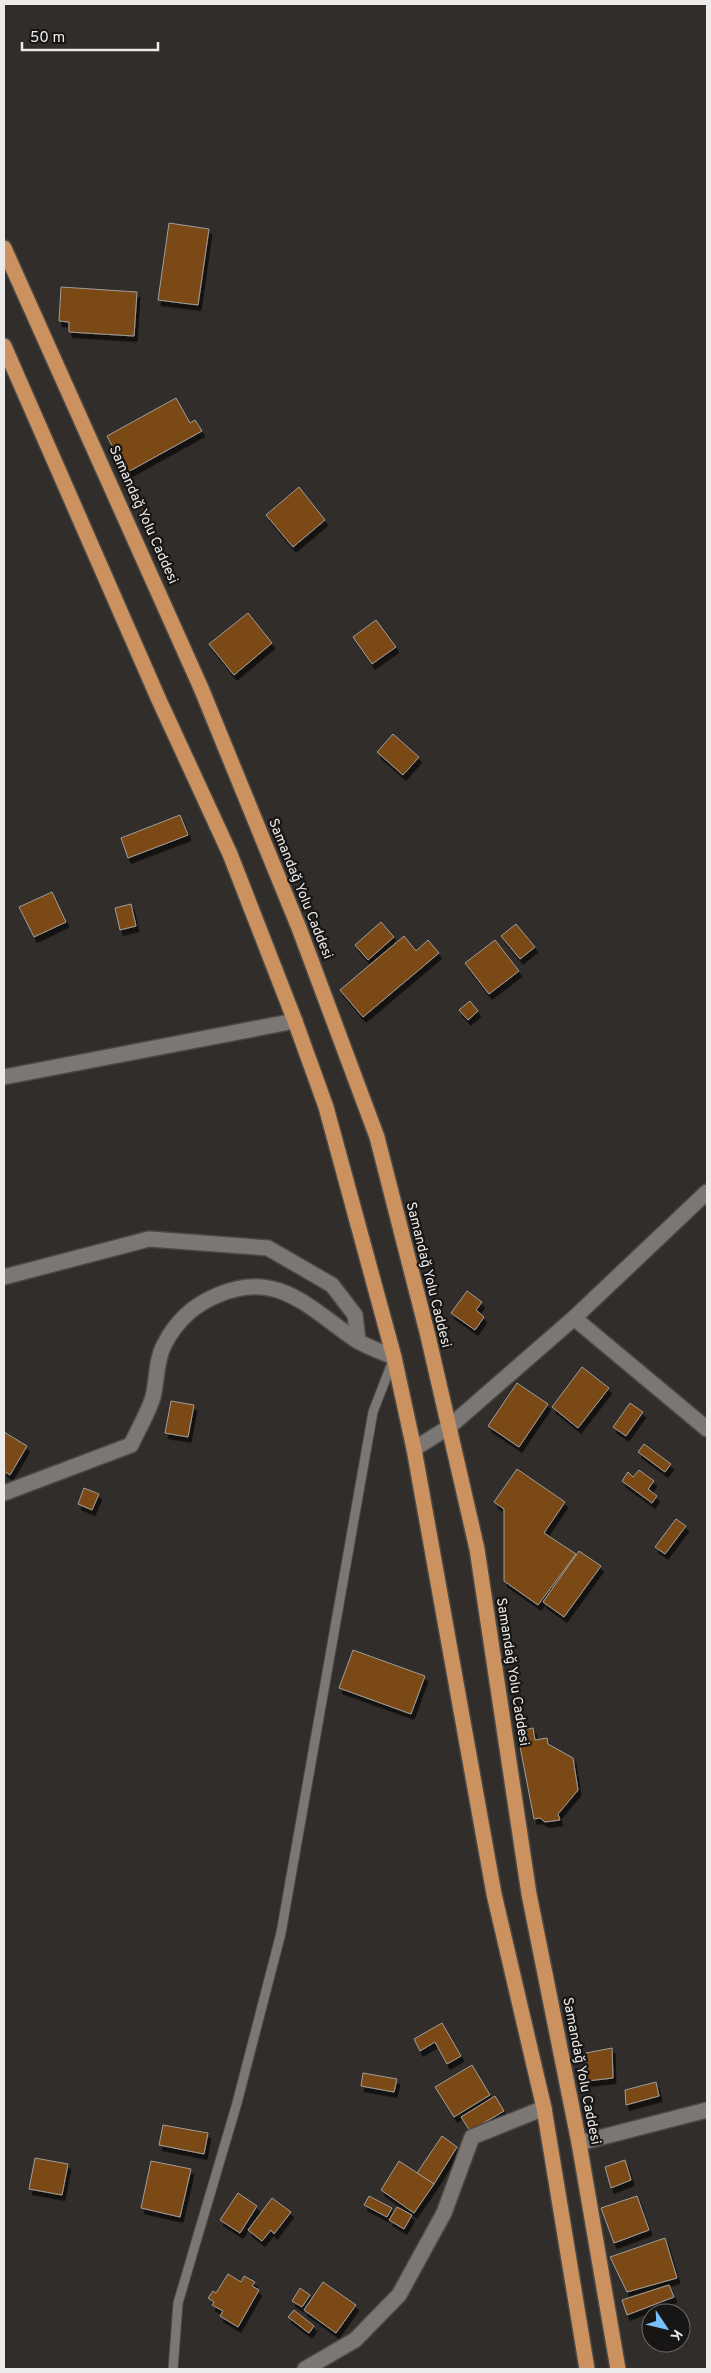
<svg xmlns="http://www.w3.org/2000/svg" width="711" height="2373" viewBox="0 0 711 2373" font-family="Overpass,sans-serif">
<style>
.building{fill:#7a4915;stroke:#a19d99;filter:url(#shadow)}
.lines{fill:none;stroke-linecap:round;stroke-linejoin:round}
.lane-casing{stroke:#4b4946;stroke-width:11}
.street-casing{stroke:#4b4946;stroke-width:18}
.secondary-casing{stroke:#4b4946;stroke-width:18}
.highway-casing{stroke:#4b4946;stroke-width:18}
.lane{stroke:#7b7774;stroke-width:9}
.street{stroke:#7b7774;stroke-width:15}
.secondary{stroke:#7b7774;stroke-width:15}
.highway{stroke:#cb915e;stroke-width:15}
.labels{text-anchor:middle;dominant-baseline:central;stroke-width:4.5;stroke-linejoin:round;paint-order:stroke}
.street-label{font-size:14px;fill:#edebe9;stroke:#171615}
</style>
<defs>
<filter id="shadow"><feDropShadow dx="3" dy="5.5" stdDeviation="0" flood-color="#0009"/></filter>
</defs>
<rect width="100%" height="100%" fill="#302d2b"/>
<g class="building">
<path d="M169,223L209,229L198,305L158,300Z"/>
<path d="M61,287L137,292L134,336L69,332V322L59,321Z"/>
<path d="M176,398L190,423L195,420L202,431L126,473L107,436Z"/>
<path d="M299,487L325,520L293,547L266,515Z"/>
<path d="M248,613L272,643L234,675L209,644Z"/>
<path d="M376,620L396,647L372,664L353,637Z"/>
<path d="M393,734L419,757L403,775L377,752Z"/>
<path d="M180,815L188,835L128,858L121,838Z"/>
<path d="M52,892L66,922L34,937L19,907Z"/>
<path d="M131,904L136,926L120,930L115,908Z"/>
<path d="M381,922L394,937L368,960L355,945Z"/>
<path d="M516,924L535,947L520,959L501,936Z"/>
<path d="M404,936L416,951L428,940L439,953L363,1017L340,990Z"/>
<path d="M495,940L519,971L489,994L465,963Z"/>
<path d="M470,1001L478,1011L468,1020L459,1010Z"/>
<path d="M467,1291L482,1302L476,1310L484,1317L475,1330L451,1313Z"/>
<path d="M582,1367L609,1388L578,1428L552,1407Z"/>
<path d="M517,1383L548,1404L519,1447L488,1426Z"/>
<path d="M171,1401L194,1405L188,1437L165,1433Z"/>
<path d="M630,1403L643,1412L626,1436L613,1427Z"/>
<path d="M4,1432L27,1446L10,1475L4,1471Z"/>
<path d="M644,1444L671,1464L665,1472L638,1452Z"/>
<path d="M517,1469L565,1502L544,1533L576,1554L538,1605L504,1581V1509L494,1502Z"/>
<path d="M639,1470L654,1481L648,1489L657,1496L652,1503L622,1481L628,1472L633,1477Z"/>
<path d="M84,1488L99,1494L92,1510L78,1504Z"/>
<path d="M676,1519L686,1526L665,1554L655,1547Z"/>
<path d="M579,1551L601,1566L564,1617L543,1602Z"/>
<path d="M353,1650L425,1676L411,1714L339,1688Z"/>
<path d="M533,1728L535,1740L547,1738L548,1744L573,1758L578,1790L558,1814L560,1820L545,1822L540,1818L534,1819L517,1731Z"/>
<path d="M442,2023L461,2056L447,2064L435,2042L420,2051L414,2039Z"/>
<path d="M612,2048L613,2078L587,2081L586,2053Z"/>
<path d="M472,2065L490,2095L454,2117L435,2087Z"/>
<path d="M363,2073L397,2079L394,2092L361,2086Z"/>
<path d="M656,2082L659,2096L626,2105L625,2090Z"/>
<path d="M495,2096L504,2111L470,2131L461,2117Z"/>
<path d="M163,2125L208,2133L204,2154L159,2145Z"/>
<path d="M442,2136L457,2147L434,2184L417,2173Z"/>
<path d="M35,2158L68,2164L62,2195L29,2189Z"/>
<path d="M625,2160L631,2180L611,2188L605,2167Z"/>
<path d="M151,2161L191,2169L180,2217L141,2208Z"/>
<path d="M399,2161L434,2184L414,2213L381,2190Z"/>
<path d="M238,2193L257,2206L240,2233L220,2220Z"/>
<path d="M369,2196L392,2208L387,2217L364,2205Z"/>
<path d="M637,2196L649,2230L614,2243L601,2208Z"/>
<path d="M272,2198L291,2212L274,2234L271,2230L262,2241L248,2230Z"/>
<path d="M397,2207L412,2215L404,2229L389,2220Z"/>
<path d="M665,2238L677,2278L627,2292L610,2257Z"/>
<path d="M228,2274L241,2282L244,2276L255,2282L252,2286L259,2290L238,2327L220,2316L223,2311L212,2305L214,2302L208,2298L213,2291L216,2293Z"/>
<path d="M323,2282L356,2305L336,2333L304,2310Z"/>
<path d="M669,2285L674,2297L627,2315L622,2300Z"/>
<path d="M300,2288L310,2295L302,2307L292,2301Z"/>
<path d="M294,2310L314,2326L309,2333L288,2317Z"/>
</g>
<g class="lines">
<defs>
<path id="lane" d="M173,2369L178,2303L237,2103L281,1933L373,1412L393,1360"/>
<g id="street">
<path d="M4,1077L295,1021"/>
<path d="M4,1277L149,1239L268,1248L332,1285L355,1315L358,1341"/>
<path d="M574,1318L707,1429"/>
<path d="M4,1493L131,1445C138,1430 148,1413 153,1397C157,1381 156,1360 164,1345C176,1321 193,1305 218,1295C278,1269 310,1309 356,1340C367,1347 382,1352 394,1357"/>
<path d="M579,2143L707,2110"/>
<path d="M305,2369L355,2340L399,2295L444,2213L472,2137L544,2108"/>
</g>
<path id="secondary" d="M414,1449L449,1427L574,1318L707,1192"/>
<g id="highway">
<path d="M4,248L201,688L299,928L377,1137L428,1336L477,1549L529,1894L579,2143L618,2369"/>
<path d="M4,346L159,700L230,854L295,1021L326,1107L394,1357L414,1449L494,1894L544,2108L587,2369"/>
</g>
</defs>
<use href="#lane" class="lane-casing"/>
<use href="#street" class="street-casing"/>
<use href="#secondary" class="secondary-casing"/>
<use href="#highway" class="highway-casing"/>
<use href="#lane" class="lane"/>
<use href="#street" class="street"/>
<use href="#secondary" class="secondary"/>
<use href="#highway" class="highway"/>
</g>
<g class="labels">
<g class="street-label">
<text transform="translate(143 515) rotate(66)">Samandağ Yolu Caddesi</text>
<text transform="translate(300 889) rotate(68)">Samandağ Yolu Caddesi</text>
<text transform="translate(428 1275) rotate(76)">Samandağ Yolu Caddesi</text>
<text transform="translate(512 1672) rotate(81)">Samandağ Yolu Caddesi</text>
<text transform="translate(581 2071) rotate(79)">Samandağ Yolu Caddesi</text>
</g>
</g>
<rect width="711" height="2373" fill="none" stroke="#edebe9" stroke-width="10"/>
<g transform="translate(666 2328) rotate(125)"><circle r="24" fill="#171615" stroke="#6d6b6a"/>
<path d="M0-4L9 19L0 12L-9 19Z" fill="#79bff8"/>
<text y="-8" font-size="14" font-weight="bold" text-anchor="middle" fill="#edebe9">K</text>
</g>
<path d="M22 42v8h136v-8" fill="none" stroke="#edebe9" stroke-width="2.5"/>
<text x="30" y="42" font-size="15" fill="#edebe9" stroke="#171615" stroke-width="4" paint-order="stroke">50 m</text>
</svg>
